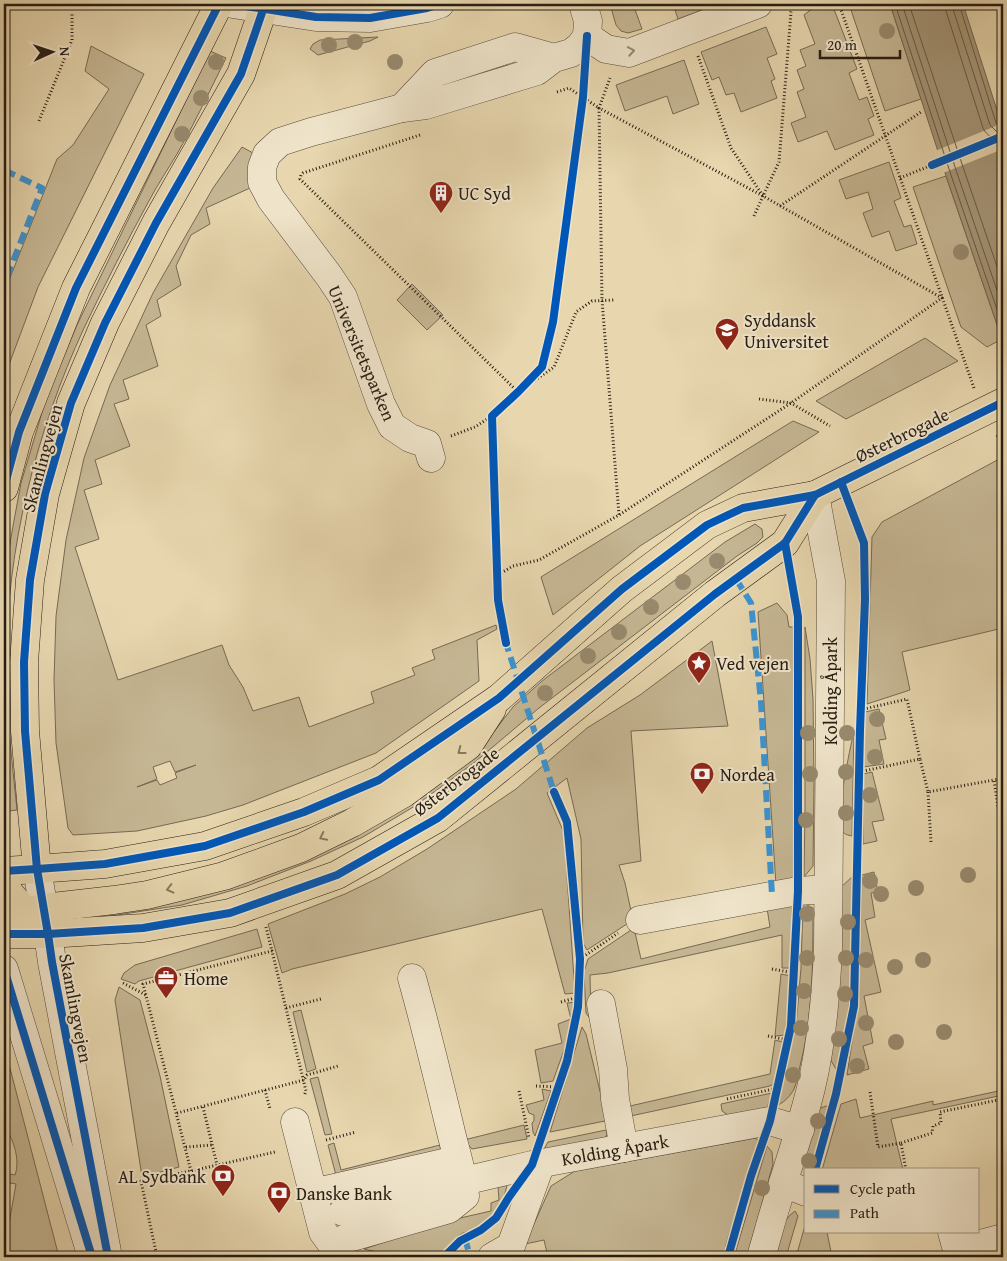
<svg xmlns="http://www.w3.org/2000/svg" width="1007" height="1261" viewBox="0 0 1007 1261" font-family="'Gentium Book Plus',serif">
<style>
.green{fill:#c6b794;stroke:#766a54;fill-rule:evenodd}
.water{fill:#a69779;stroke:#736650}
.pier{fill:#e7d6ae}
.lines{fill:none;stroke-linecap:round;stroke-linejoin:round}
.shore{stroke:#665a46;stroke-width:1}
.minor-casing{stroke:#574b3a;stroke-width:29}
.major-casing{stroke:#271d13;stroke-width:29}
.path{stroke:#271d13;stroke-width:3;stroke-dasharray:1 2.5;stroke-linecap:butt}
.minor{stroke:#efe4ca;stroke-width:28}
.major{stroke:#e7d6ae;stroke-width:28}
.quiet{stroke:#3b94d3;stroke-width:6;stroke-dasharray:12 6;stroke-linecap:butt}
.cycleway-casing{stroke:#efe4ca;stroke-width:11}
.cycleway{stroke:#0057b8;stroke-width:8}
.tree{fill:#988a6e}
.oneway{stroke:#958a78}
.oneway2{stroke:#877a60}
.labels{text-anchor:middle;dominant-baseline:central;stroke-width:4;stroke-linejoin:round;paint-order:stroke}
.poi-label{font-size:18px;fill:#271d13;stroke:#efe4ca;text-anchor:start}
.street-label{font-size:18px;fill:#271d13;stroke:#efe4ca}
</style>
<rect width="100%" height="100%" fill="#e7d6ae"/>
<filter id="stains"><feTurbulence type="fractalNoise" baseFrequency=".004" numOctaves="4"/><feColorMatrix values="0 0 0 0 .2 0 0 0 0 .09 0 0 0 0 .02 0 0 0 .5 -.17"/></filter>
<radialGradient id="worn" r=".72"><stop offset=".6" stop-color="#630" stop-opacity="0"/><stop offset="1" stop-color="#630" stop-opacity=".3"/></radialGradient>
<g class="green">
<path d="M610,4H633L642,29L628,33L621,31L616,25Z"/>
<path d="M673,4H716V5L678,19Z"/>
<path d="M832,4L857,69L849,73L859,100L867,97L874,116L868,119L874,135L835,150L827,131L798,142L791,123L806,117L797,92L804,89L797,70L806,66L800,50L815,44L804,15C812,8 821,4 832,4Z"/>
<path d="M849,4H890L921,99L885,111Z"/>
<path d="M766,27L777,54L767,58L775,79L771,81L777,98L741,112L734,93L726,95L719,77L712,80L701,52Z"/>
<path d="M378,37L370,41L318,55L310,49L313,44L320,40Z"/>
<path d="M91,46L144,74L38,287L4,378V293L57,159L73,145L109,89L85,71Z"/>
<path d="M210,51L226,58C210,90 195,123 177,154C168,169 158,184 150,199C127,241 105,284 84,328C36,432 7,547 6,662C6,711 12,761 17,810L9,811L4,753V589L11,537L21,483L46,399L77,325Z"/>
<path d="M684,60L699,104L673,114L667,96L625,111L616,85Z"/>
<path d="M242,147L253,153L250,188L206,208L210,224L191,235L176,266L181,285L157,300L161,316L146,325L158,366L123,380L129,399L114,404L130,446L95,460L102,484L84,490L99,539L75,547L118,680L222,645L229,665L243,687L253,711L299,697L309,727L374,703L371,692L415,675L412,668L435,659L432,650L496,625L497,629L477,640L479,681L376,753L243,805L206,816L137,831L73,835L68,828L56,743L54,680L56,616L66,540L84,458L110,385L153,293L213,188ZM170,761L175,772L196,765L175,773L177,778L160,785L157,780L137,787L157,779L153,767Z"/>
<path d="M889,162L901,198L894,201L904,227L911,225L917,244L896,251L889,231L872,237L863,213L873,209L868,192L846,199L839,180Z"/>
<path d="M946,176L1002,339L987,347L961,327L913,187Z"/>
<path d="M412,284L443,315L427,330L397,300Z"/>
<path d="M925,338L958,361L846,419L816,401Z"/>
<path d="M793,421L819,432L640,546L553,615L541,577Z"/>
<path d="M1003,457V628L902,652L910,690L867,704L872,537L882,522Z"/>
<path d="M755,524L762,529L763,537L757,543L737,556L539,708L475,762L415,806L363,837L311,861L247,886L182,905L104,917V911L169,901L479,751L513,707L542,681L725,542Z"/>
<path d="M777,603L787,615L789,627H793V882L776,885L758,612Z"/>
<path d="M805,627L810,659L813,699L814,785L813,866L804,877L805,810Z"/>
<path d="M712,641L728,726L631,731L641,861L619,865L625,883L633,920L587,950L583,943L581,839L567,778L547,793L564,833L575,993L565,994L542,909L292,969L282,973L268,924L345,894L380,877L427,849L516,789L587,728L640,695Z"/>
<path d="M879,709L886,739L879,740L884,764L863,767L865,712Z"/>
<path d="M854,731L852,836C848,835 845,835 842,831C835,817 850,749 854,731Z"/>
<path d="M872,772L884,820L872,822L877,841L863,844V774Z"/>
<path d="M874,872L878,892L871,893L875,917L865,920L881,992L864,996L873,1043L863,1046L869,1069L847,1075L859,996L862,875Z"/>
<path d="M852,877V942L849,1004L845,1036L837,1071L829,1057L840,888Z"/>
<path d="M803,903L813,908C813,961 813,1015 800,1066C798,1073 797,1082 794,1089C791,1095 785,1102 778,1105L796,1026L801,968Z"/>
<path d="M792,904V968H782V935L608,973L590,975L591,1020L586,1013L584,972L588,959L634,928L641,959L770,927L767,908Z"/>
<path d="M257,929L262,947L139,981L135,984L121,979L124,973L135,965Z"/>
<path d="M781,974L791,976L785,1035L775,1036Z"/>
<path d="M119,987L140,1000L160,1076L179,1167L142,1177L115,1000Z"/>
<path d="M576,1002L574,1022L553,1081L541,1083L535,1050L562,1043L558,1024L571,1019L567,1003Z"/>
<path d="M301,1010L316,1069L307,1072L293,1012Z"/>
<path d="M582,1027L586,1034L605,1112V1121L550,1132Z"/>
<path d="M775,1040L783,1042L775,1083L770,1086L626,1117L630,1106L770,1074Z"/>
<path d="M4,1045L59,1257H4V1241H6L16,1184L4,1182V1173L15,1175C21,1158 12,1138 4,1124Z"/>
<path d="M318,1077L332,1134L325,1135L310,1079Z"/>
<path d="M542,1089L551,1091L535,1136L533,1132L532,1123L534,1121V1115L529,1113L526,1105L544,1100Z"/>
<path d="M1003,1090V1095L891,1119L903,1170H822L841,1104L856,1099L860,1118L933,1101V1105Z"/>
<path d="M772,1093L766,1111L731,1117L722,1111L721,1104Z"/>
<path d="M830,1105L810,1170H806L804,1156L815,1113L820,1108Z"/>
<path d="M524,1125L527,1139L472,1149L464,1140Z"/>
<path d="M606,1130L607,1135L604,1138L543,1151L548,1142Z"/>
<path d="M756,1138L759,1142L726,1244L724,1257H548L544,1240L525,1244L551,1186L575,1171Z"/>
<path d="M334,1143L341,1170L440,1145L441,1156L337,1179L328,1145Z"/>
<path d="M767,1146L772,1152L773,1164L747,1257H734Z"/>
<path d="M507,1185C504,1201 495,1222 479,1229C474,1231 468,1231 463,1233C455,1237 446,1251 438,1257H388L377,1252L364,1249L447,1221L491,1211V1203L499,1200L498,1187Z"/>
<path d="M795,1211L798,1216L786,1257H773C778,1241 780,1221 795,1211Z"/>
<path d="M806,1222V1232H827L832,1257H796Z"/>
</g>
<path class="water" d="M890,4H963L1003,129V342L946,176Z"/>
<path class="pier" d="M1003,123V149L943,173L935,151Z"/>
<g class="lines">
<g class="shore">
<path d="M895,4L951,175L1003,327"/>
<path d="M902,4L957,173L1003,308"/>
<path d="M909,4L964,170L1003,284"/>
<path d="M945,4L946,11L983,128C987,136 994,140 1003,141"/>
<path d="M953,4V9L990,125L996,131L1003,133"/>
<path d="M959,4L996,123L999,126L1003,127"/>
</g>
<defs>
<g id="minor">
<path d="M233,4L316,17L370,18L427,8L440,4"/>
<path d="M587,36L606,49L629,53L758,4"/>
<path d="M402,108L435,73L515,47L554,58"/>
<path d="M431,458L427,444L410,438L392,426L381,404L343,297L329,276L271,199L262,182V167L267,154L280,142L311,132L402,108L426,105L537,71L554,58L571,53L580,46L587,36L588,21L583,4"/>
<path d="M37,869L48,934L52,962L55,978L108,1257"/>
<path d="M640,920L798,891L828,889"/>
<path d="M4,969L92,1257"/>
<path d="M601,1004L613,1069L615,1099L624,1148"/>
<path d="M295,1122L323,1232L331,1243L449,1209L465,1196C463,1173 455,1150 450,1128C438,1078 426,1028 412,978"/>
<path d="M783,1183L806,1192"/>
<path d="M313,1193L457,1160"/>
<path d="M343,1212L464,1181L532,1165L770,1121L800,1130"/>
<path d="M952,1232L957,1250L1003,1238"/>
<path d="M492,1257L511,1246L541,1163"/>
<path d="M761,1257C766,1241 770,1225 775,1209C787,1169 801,1129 811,1088C822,1042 826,995 828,948L831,581L815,495"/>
</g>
<g id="major">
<path d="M4,488L19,432L76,288L219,4"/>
<path d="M37,869L25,731L24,662L30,580L45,494L71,403L105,323L156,223L241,74L265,4"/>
<path d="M4,871L37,869L105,864L205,846L304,812L379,780L499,698L622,589L707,525L743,508L815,495L1003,402"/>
<path d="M4,880L10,894L38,925"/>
<path d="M4,926L25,912L44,908L114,900L147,895L224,876L301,848L352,823L404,793L468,746L492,709"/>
<path d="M4,934H48L143,928L230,913L337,875L438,818L715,594L785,543L815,495"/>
</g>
</defs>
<use href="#minor" class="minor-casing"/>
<use href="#major" class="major-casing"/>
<g class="path">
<path d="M839,4L974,388"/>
<path d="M698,56L731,148L763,196L779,162L791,12L794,4"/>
<path d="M557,92L569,88L599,108L602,300L619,515"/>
<path d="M39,121L72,40V13"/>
<path d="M420,135L303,173L301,175L300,179L518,392L554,367L576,312L592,301L614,300"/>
<path d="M900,178L932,165"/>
<path d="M780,206L921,112"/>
<path d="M754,216L763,196"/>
<path d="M759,399L791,403L830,426"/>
<path d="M997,435L1003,444"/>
<path d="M451,436L475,427L492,416"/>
<path d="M498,575L513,566L539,560L619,515L791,403L942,298L763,196L599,108L610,78"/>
<path d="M860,710L907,699L920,759"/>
<path d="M859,772L920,759L928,792L994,780"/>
<path d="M928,792L931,842"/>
<path d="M1001,827L994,780L1003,778"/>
<path d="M266,927L272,951"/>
<path d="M580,959L618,933"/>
<path d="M772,969L794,973"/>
<path d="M123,983L146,995"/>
<path d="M561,1002L575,998"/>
<path d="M286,1008L321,999"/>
<path d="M768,1036L788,1040"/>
<path d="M536,1086L558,1087"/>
<path d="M265,1090L270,1109"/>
<path d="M519,1091L529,1138"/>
<path d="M870,1092L878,1147L901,1143L906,1170"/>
<path d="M727,1099L778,1088"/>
<path d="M203,1107L217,1165"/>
<path d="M177,1113L304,1080L307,1075L338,1066"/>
<path d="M326,1140L356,1132"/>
<path d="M901,1143L932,1133L933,1126L941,1123L940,1112L1003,1099"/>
<path d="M186,1147L212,1145"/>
<path d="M191,1171L143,984L272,951L306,1091L304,1096"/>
<path d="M157,1257L141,1181L191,1171L275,1152"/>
</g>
<use href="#minor" class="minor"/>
<use href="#major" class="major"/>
<g class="quiet">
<path d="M4,170L42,188L4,284"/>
<path d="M736,579L751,603L761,702L772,895"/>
<path d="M505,640L555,795"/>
<path d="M465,1238L470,1257"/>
<path d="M359,1257L365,1255L374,1257"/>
</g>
<defs>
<g id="cycleway">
<path d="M233,4L316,17L370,18L427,8L440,4"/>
<path d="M932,165L1003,136"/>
<path d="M4,488L19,432L76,288L219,4"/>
<path d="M506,643L498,600L492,416L518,392L542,367L553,322L583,97L587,36"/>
<path d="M4,871L37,869L105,864L205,846L304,812L379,780L499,698L622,589L707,525L743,508L815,495L1003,402"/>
<path d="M4,934H48L143,928L230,913L337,875L438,818L715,594L785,543L815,495"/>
<path d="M4,969L92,1257"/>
<path d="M815,1170L836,1094L854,1006L860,730L865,599L864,543L841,482"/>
<path d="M108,1257L55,978L52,962L48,934L37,869L25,731L24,662L30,580L45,494L71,403L105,323L156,223L241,74L265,4"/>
<path d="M444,1257L460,1241L481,1230L496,1218L509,1197L532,1165L567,1061L578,1007L580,959L567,822L554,792"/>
<path d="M728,1257L751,1176L770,1121L791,1026L798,891V617L785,543"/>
</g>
</defs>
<use href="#cycleway" class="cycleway-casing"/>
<use href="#cycleway" class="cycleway"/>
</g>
<g class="tree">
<circle cx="887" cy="31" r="8"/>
<circle cx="355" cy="42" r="8"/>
<circle cx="329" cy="45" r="8"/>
<circle cx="216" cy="62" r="8"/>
<circle cx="395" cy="62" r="8"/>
<circle cx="201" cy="98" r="8"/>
<circle cx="182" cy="134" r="8"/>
<circle cx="961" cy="252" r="8"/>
<circle cx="717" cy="561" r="8"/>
<circle cx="683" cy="582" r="8"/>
<circle cx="651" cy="607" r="8"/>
<circle cx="619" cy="632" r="8"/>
<circle cx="588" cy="656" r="8"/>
<circle cx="545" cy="693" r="8"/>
<circle cx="877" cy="719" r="8"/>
<circle cx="808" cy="733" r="8"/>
<circle cx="847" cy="733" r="8"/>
<circle cx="875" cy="757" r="8"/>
<circle cx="846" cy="772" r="8"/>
<circle cx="810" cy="774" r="8"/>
<circle cx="870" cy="795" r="8"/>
<circle cx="846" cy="813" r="8"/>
<circle cx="806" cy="820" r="8"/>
<circle cx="968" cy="875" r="8"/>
<circle cx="870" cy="881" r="8"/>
<circle cx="916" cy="888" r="8"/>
<circle cx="881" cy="894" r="8"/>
<circle cx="807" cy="914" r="8"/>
<circle cx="848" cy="922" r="8"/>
<circle cx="807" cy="958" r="8"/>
<circle cx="846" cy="958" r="8"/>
<circle cx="866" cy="960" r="8"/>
<circle cx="923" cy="960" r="8"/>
<circle cx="895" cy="967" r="8"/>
<circle cx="804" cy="991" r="8"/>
<circle cx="845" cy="994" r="8"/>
<circle cx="866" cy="1023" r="8"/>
<circle cx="801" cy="1028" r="8"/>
<circle cx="944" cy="1032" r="8"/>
<circle cx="839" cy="1039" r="8"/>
<circle cx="896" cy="1042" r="8"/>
<circle cx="857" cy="1066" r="8"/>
<circle cx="793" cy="1075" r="8"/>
<circle cx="818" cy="1121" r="8"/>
<circle cx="809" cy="1161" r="8"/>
<circle cx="762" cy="1188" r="8"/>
</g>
<defs><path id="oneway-chevron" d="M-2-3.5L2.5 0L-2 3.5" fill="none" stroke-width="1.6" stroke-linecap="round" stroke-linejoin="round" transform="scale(1.25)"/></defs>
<use class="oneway" href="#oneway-chevron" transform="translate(631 51) rotate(-10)"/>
<g class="oneway2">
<use href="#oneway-chevron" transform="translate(461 751) rotate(143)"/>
<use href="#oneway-chevron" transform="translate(323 837) rotate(154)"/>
<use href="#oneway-chevron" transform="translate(170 889) rotate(166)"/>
</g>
<defs>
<symbol id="building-pin" viewBox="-11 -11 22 30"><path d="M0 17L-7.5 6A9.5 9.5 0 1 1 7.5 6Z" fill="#8f2418" stroke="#efe4ca"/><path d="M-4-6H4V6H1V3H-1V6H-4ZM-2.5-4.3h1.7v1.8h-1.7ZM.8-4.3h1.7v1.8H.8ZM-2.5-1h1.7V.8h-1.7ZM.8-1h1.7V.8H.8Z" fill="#fff"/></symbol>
<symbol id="university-pin" viewBox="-11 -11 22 30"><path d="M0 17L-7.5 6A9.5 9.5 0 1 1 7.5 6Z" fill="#8f2418" stroke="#efe4ca"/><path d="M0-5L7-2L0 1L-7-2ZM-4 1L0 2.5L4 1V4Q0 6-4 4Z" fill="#fff"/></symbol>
<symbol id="sight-pin" viewBox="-11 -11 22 30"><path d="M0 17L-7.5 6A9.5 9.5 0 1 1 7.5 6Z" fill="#8f2418" stroke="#efe4ca"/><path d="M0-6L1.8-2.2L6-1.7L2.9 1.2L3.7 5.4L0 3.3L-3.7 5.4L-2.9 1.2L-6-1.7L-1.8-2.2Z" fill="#fff"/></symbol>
<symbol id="bank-pin" viewBox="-11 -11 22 30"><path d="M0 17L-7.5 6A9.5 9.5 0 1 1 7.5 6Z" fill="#8f2418" stroke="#efe4ca"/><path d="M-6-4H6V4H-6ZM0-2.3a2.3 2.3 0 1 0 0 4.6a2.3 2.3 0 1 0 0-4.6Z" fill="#fff"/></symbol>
<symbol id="office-pin" viewBox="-11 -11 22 30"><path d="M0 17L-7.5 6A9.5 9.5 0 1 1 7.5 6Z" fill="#8f2418" stroke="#efe4ca"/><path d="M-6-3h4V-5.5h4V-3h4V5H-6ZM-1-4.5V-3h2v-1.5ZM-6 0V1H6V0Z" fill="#fff"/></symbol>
</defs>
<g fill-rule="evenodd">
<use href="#building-pin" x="427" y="179" width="28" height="38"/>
<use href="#university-pin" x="713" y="316" width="28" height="38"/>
<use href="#sight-pin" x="685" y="649" width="28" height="38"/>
<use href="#bank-pin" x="688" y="760" width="28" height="38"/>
<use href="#office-pin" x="152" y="964" width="28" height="38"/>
<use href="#bank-pin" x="209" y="1162" width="28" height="38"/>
<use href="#bank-pin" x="265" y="1179" width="28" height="38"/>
</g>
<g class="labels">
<g class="poi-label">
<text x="458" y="193">UC Syd</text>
<text x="744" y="320">Syddansk<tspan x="744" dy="21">Universitet</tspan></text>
<text x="716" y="663">Ved vejen</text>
<text x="720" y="774">Nordea</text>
<text x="184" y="978">Home</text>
<text x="206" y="1176" text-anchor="end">AL Sydbank</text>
<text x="296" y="1193">Danske Bank</text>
</g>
<g class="street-label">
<text transform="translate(362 353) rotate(67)">Universitetsparken</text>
<text transform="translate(902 435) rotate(-26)">Østerbrogade</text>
<text transform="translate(42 458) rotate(-75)">Skamlingvejen</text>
<text transform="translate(830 691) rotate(-90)">Kolding Åpark</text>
<text transform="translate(456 781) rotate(-37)">Østerbrogade</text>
<text transform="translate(76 1008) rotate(79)">Skamlingvejen</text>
<text transform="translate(615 1150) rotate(-10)">Kolding Åpark</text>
</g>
</g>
<rect width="1007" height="1261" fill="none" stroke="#e7d6ae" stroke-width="20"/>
<rect x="5" y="5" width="997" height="1251" fill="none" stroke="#271d13" stroke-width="2.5"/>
<rect x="10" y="10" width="987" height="1241" fill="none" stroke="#271d13"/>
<rect x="804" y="1168" width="175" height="65" fill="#efe4ca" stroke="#9f9481"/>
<rect x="814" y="1185" width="25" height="8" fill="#0057b8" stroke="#9f9481"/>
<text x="850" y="1194" font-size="15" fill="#271d13">Cycle path</text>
<rect x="814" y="1210" width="25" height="8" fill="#3b94d3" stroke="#9f9481"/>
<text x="850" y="1218" font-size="15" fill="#271d13">Path</text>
<g transform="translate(52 52) rotate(87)" stroke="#efe4ca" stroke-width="4" paint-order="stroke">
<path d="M0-4L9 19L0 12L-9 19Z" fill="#271d13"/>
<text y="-8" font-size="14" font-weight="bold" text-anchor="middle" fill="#271d13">N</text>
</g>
<path d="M820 50v8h80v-8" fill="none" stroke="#271d13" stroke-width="2.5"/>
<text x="827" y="50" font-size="15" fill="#271d13" stroke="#efe4ca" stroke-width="4" paint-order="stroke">20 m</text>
<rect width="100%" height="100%" filter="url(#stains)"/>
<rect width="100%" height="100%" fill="url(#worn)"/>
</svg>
